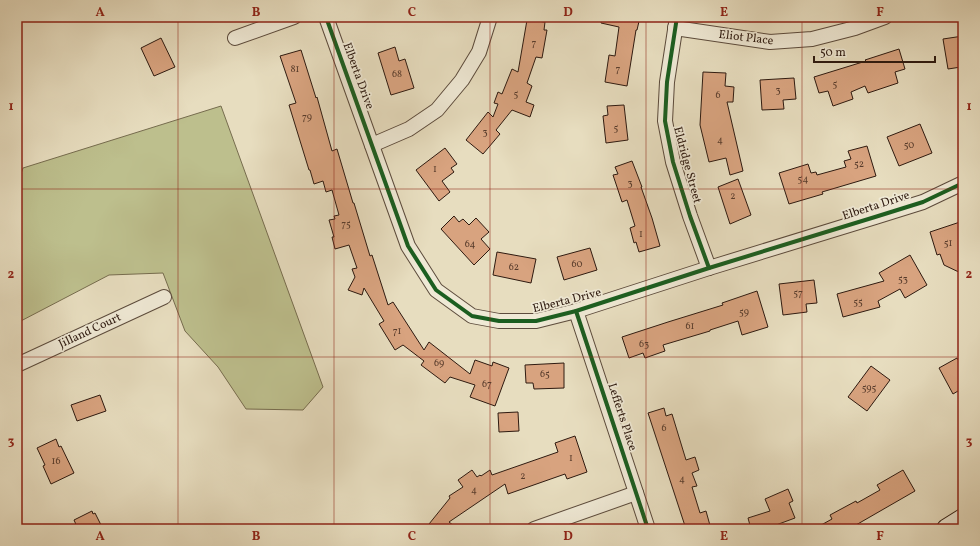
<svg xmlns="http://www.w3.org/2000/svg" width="980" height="546" viewBox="0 0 980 546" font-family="Vollkorn,serif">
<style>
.green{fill:#bdbf8d;stroke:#766c4e}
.building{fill:#d8a37f;stroke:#2e1a10}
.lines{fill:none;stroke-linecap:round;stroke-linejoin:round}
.street-casing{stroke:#5c4b3c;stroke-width:16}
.secondary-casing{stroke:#2e1a10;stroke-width:22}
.street{stroke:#efe9d5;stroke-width:14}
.secondary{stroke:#efe9d5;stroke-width:20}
.cycleway-casing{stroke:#efe9d5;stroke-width:6}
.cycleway{stroke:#1b5e20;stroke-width:4}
.grid{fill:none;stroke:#8f2418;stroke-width:1;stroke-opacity:0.55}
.labels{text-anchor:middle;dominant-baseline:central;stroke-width:3.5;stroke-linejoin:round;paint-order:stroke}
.number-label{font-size:10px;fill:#583c2c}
.street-label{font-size:12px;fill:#2e1a10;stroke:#efe9d5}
.neatline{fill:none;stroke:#8f2418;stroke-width:1.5}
.grid-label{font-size:13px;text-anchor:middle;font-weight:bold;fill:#8f2418}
</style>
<rect width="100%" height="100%" fill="#e7ddbf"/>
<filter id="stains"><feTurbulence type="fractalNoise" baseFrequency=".005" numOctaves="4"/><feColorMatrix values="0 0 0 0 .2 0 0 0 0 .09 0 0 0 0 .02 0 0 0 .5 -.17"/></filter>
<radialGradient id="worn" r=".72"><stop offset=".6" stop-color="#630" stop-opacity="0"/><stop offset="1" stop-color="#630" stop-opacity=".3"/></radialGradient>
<path class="green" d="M221,106L323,387L303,410L246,409L218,367L185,331L163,273L109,275L17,323V184L23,168Z"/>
<g class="building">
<path d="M602,17H640L637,30H636L627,86L605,82L609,55L615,56L619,27L601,23Z"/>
<path d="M527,20L545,22L544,30H547L542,58L536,57L527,83L532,86L526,102L534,105L530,117L512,110L496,130L500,134L483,154L466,140L488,112L493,117L498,104L494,103L498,92L502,94L512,69L518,72Z"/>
<path d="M963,36V57L959,58L961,67L948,69L943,39Z"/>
<path d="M161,38L175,67L154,76L141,48Z"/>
<path d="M395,47L399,61L405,59L414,88L391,95L378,53Z"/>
<path d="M899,49L905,69L895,72L898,83L868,93L865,86L851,92L853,99L833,106L828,91L819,93L814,77L866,61L865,60Z"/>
<path d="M301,50L316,98L317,97L332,151L337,149L353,203H354L370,256L372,255L388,305L393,302L424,350L429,342L470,374L475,360L492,366L493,362L509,368L495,406L470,397L475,385L450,377L445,383L421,365L424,361L403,345L395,350L379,324L384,321L364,288L362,295L348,290L355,277L352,269L357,268L349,245L335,249L332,237H334L329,220L335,219L334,216L339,215L332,190L326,192L323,181L314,184L310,170H309L289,105L296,103L280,56Z"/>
<path d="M703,72L726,73L725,86L734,87L733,102H727L743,171L730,175L726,158L709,162L700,125Z"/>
<path d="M794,78L796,99L783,100L784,109L762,110L760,80Z"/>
<path d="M624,105L628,140L606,143L603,116L608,115L607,106Z"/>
<path d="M920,124L932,153L899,166L887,137Z"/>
<path d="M867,146L876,176L822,192L823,194L789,204L779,173L808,164L811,173L816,172L817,175L846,167L844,161L851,159L848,151Z"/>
<path d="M445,148L457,164L451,168L454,172L442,181L450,192L439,201L416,170Z"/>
<path d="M632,161L642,187H641L652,218L660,246L639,252L636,242L634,243L630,228L635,226L627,200L622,202L613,175L618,174L615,167Z"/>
<path d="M738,179L751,215L730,224L718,187Z"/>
<path d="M454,216L459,222L463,219L469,225L476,218L489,232L481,239L490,249L474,265L441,229Z"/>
<path d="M963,221V274L944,265L940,254L937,255L930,232Z"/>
<path d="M590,248L597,270L564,280L557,257Z"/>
<path d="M497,252L536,259L531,283L493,275Z"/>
<path d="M910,255L927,285L905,298L900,289L878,301L880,307L843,317L837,294L884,281L879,273Z"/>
<path d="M814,280L817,303L806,304L807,312L783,315L779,284Z"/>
<path d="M757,291L768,327L742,335L738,321L710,330V331L663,345L665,351L645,358L643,353L629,358L622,337L668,322L723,305L722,303Z"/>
<path d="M957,358L963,368V388L953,394L939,368Z"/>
<path d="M564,363V388L534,389L533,383H526L525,365Z"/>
<path d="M871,366L890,380L867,411L848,397Z"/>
<path d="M100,395L106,411L77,421L71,405Z"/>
<path d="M664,408L666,416L672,414L686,460L695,457L699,470L692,473L697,486L692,487L700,513L706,511L711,529H686L648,413Z"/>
<path d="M518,412L519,431L499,432L498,413Z"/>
<path d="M575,436L587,472L567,479L565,474L508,494L505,484L449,522L458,529H425L450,498L449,496L463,487L458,480L472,470L477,477L480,475L481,476L490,470L492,475L558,452L555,443Z"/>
<path d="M56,439L59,447L61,446L74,473L51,484L43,466L45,465L37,448Z"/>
<path d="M903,470L915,491L849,529H814L832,519L830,515L856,501L857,503L880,490L877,485Z"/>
<path d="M788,489L793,501L789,503L795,518L776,525L763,529H751L748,518L770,511L765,499Z"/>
<path d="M92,511L93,514L95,513L103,529H78L74,520Z"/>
</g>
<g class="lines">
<defs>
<g id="street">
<path d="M326,17L408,246L436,290L472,316L499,321H536L576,311L709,268L875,217L923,202L963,183"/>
<path d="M677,17L667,82L665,121L673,162L690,216L709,268"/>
<path d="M675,28L770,42L812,39L855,28L885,17"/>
<path d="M235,38L294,17"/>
<path d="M372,145L409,129L437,110L462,80L479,52L490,17"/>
<path d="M576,311L648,529"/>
<path d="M17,365L164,297"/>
<path d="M534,529L636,493"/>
</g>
<path id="secondary" d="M947,529L963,519"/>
</defs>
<use href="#street" class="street-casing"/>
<use href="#secondary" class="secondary-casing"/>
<use href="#street" class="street"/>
<use href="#secondary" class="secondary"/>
<defs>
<g id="cycleway">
<path d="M326,17L408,246L436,290L472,316L499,321H536L576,311L709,268L875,217L923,202L963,183"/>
<path d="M677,17L667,82L665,121L673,162L690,216L709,268"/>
<path d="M576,311L648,529"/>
</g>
</defs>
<use href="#cycleway" class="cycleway-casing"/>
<use href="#cycleway" class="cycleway"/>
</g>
<path class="grid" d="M178,17V529M334,17V529M490,17V529M646,17V529M802,17V529M17,189H963M17,357H963"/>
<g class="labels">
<g class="number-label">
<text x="534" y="43">7</text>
<text x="295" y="69">81</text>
<text x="618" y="69">7</text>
<text x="397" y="74">68</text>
<text x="835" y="84">5</text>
<text x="778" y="90">3</text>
<text x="516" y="94">5</text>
<text x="718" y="95">6</text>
<text x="307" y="117">79</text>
<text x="616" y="128">5</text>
<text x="485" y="132">3</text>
<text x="720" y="140">4</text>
<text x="909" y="145">50</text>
<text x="859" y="164">52</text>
<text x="435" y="169">1</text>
<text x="803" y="179">54</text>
<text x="630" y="183">3</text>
<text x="733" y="196">2</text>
<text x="346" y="224">75</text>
<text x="641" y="234">1</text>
<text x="948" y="243">51</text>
<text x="470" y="244">64</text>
<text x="577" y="264">60</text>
<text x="514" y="267">62</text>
<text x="903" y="279">53</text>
<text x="798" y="293">57</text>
<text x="858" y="302">55</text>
<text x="744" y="312">59</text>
<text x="690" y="326">61</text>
<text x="397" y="331">71</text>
<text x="644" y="344">63</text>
<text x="439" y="363">69</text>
<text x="545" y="374">65</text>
<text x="487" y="384">67</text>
<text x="869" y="388">595</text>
<text x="664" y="428">6</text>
<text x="571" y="458">1</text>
<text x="56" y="461">16</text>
<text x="523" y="476">2</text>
<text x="682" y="479">4</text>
<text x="474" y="490">4</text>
</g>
<g class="street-label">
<text transform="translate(746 38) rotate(7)">Eliot Place</text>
<text transform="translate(358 76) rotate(70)">Elberta Drive</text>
<text transform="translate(687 165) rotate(75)">Eldridge Street</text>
<text transform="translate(876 206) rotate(-18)">Elberta Drive</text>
<text transform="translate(567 301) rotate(-14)">Elberta Drive</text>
<text transform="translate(90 331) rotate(-25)">Jilland Court</text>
<text transform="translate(622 417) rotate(72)">Lefferts Place</text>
</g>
</g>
<rect width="980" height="546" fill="none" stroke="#e7ddbf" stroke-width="44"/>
<path d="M814 56v6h121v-6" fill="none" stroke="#2e1a10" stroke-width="2"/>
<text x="820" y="56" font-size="12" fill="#2e1a10" stroke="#efe9d5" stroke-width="3" paint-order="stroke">50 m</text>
<rect x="22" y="22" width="936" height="502" class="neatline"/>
<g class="grid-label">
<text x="100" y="16">A</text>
<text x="256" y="16">B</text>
<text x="412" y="16">C</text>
<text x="568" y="16">D</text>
<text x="724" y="16">E</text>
<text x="880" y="16">F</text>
<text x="11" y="110">1</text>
<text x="969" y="110">1</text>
<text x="11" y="278">2</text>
<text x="969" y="278">2</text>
<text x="11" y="445">3</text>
<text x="969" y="445">3</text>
<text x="100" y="540">A</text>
<text x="256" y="540">B</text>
<text x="412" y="540">C</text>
<text x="568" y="540">D</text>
<text x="724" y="540">E</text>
<text x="880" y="540">F</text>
</g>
<rect width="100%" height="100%" filter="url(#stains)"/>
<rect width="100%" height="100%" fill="url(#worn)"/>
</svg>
